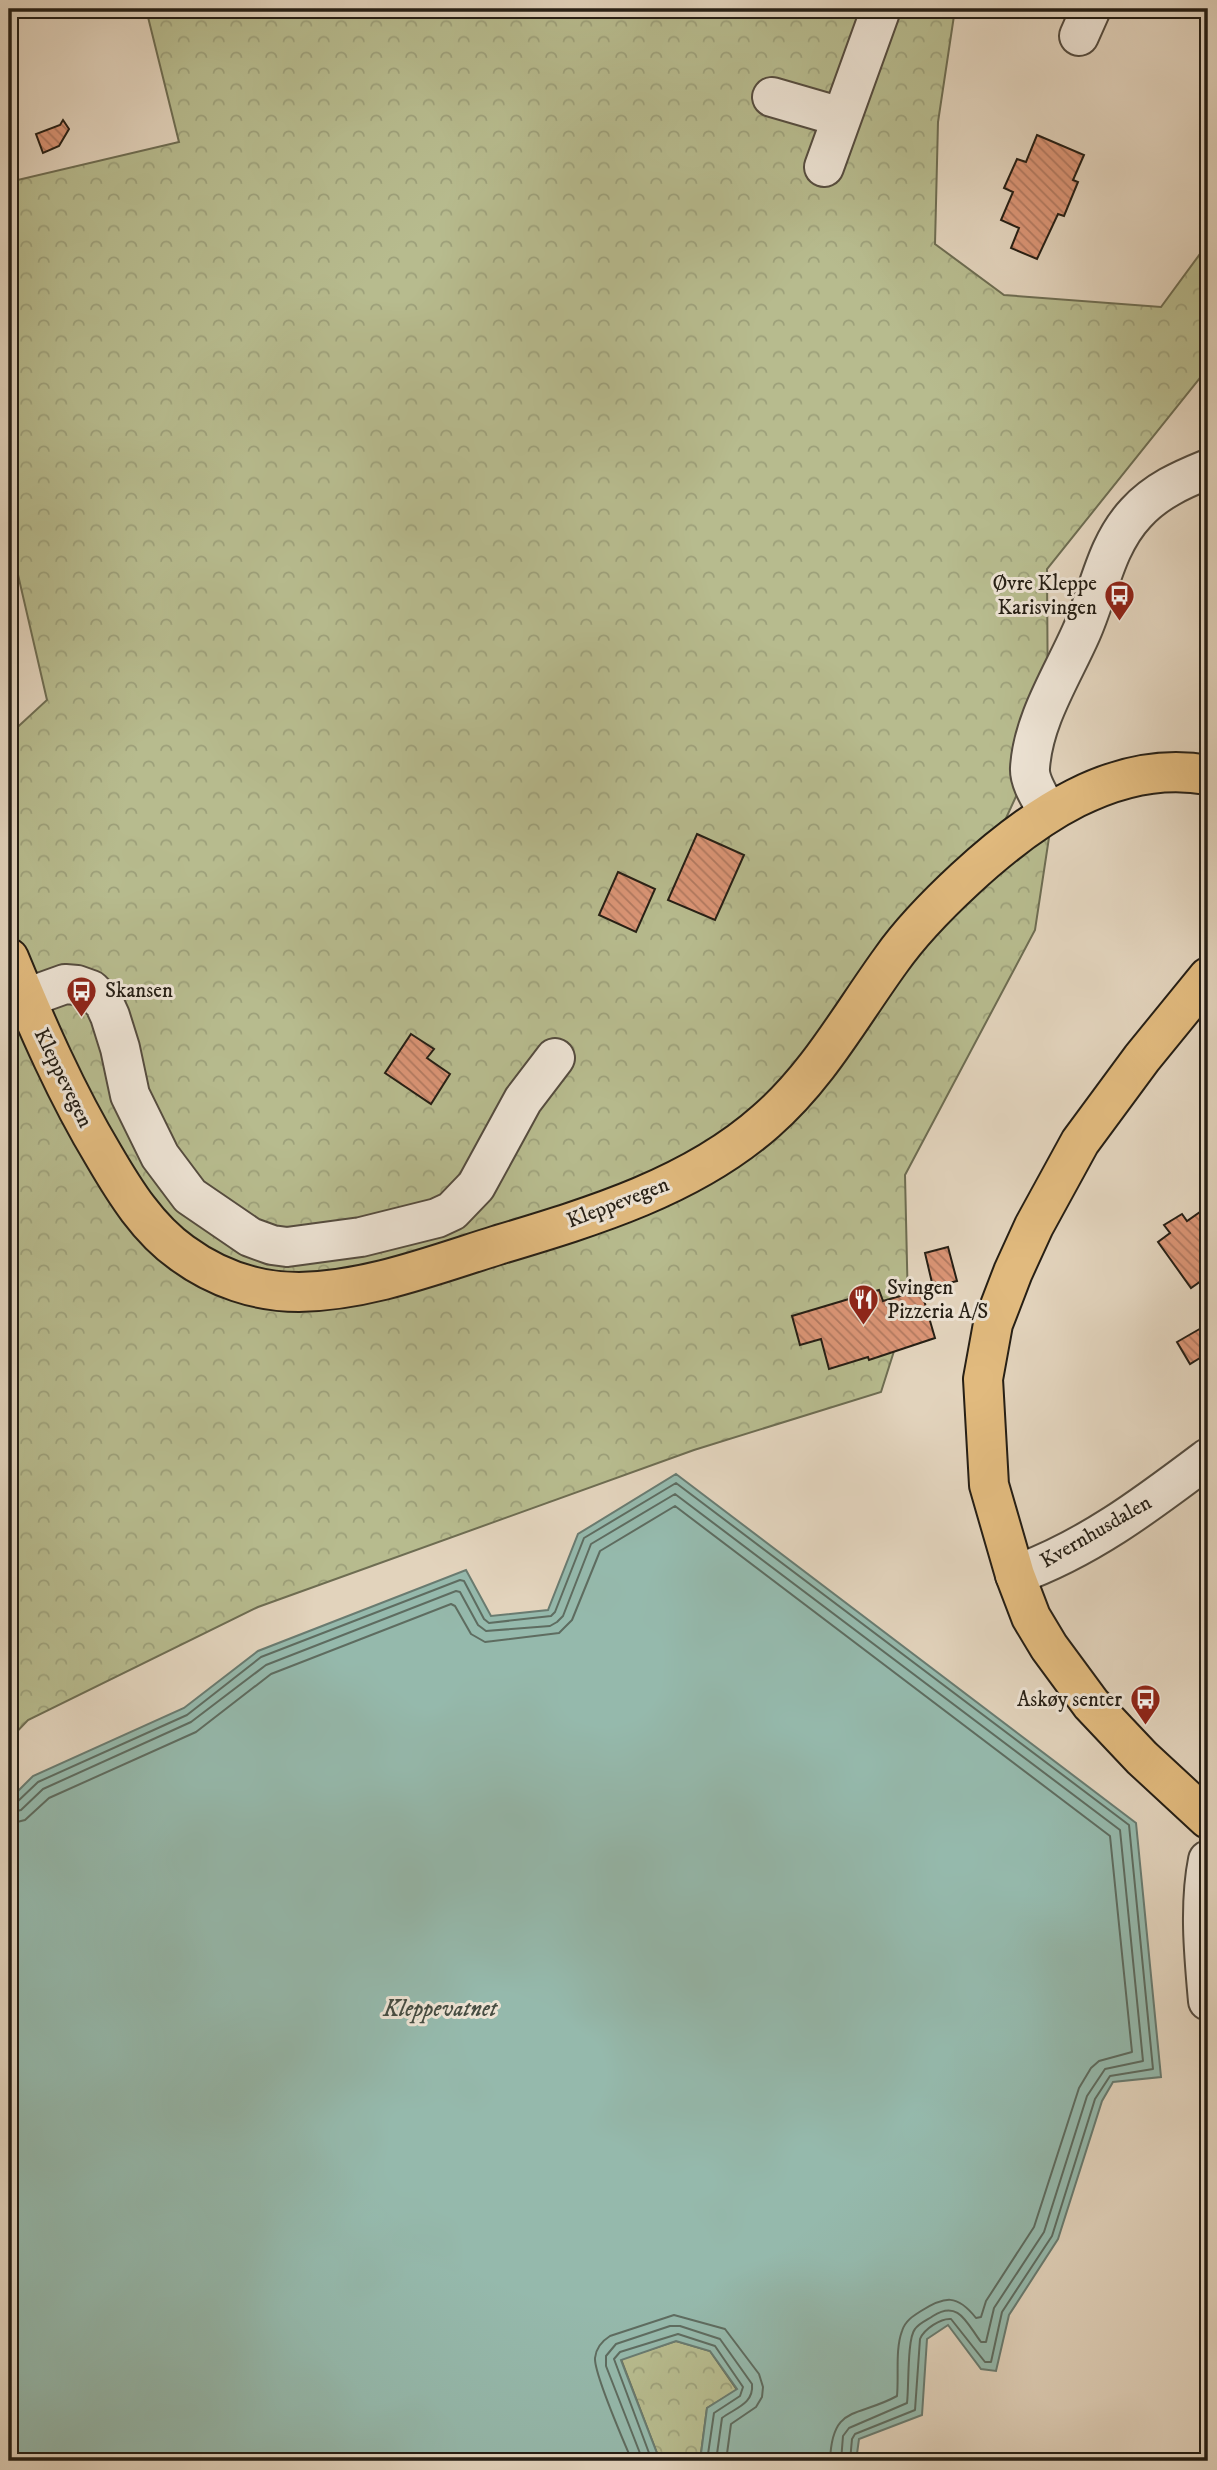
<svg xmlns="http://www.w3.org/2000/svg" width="1217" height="2470" viewBox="0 0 1217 2470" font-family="'IM FELL DW Pica',serif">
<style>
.forest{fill:url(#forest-crowns);stroke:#6e6d52;stroke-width:2}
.water{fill:#95b9ac;stroke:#697b70;stroke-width:2}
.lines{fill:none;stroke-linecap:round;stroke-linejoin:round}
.shore{stroke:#5e6c60;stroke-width:2}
.building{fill:url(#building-back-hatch);stroke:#261f15;stroke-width:2}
.minor-casing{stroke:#554c3f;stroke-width:42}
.major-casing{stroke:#261f15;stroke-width:42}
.minor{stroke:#ece2d3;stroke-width:38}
.major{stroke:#e1ba7e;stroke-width:38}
.labels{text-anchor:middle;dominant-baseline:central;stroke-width:6;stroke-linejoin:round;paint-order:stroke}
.poi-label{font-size:21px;fill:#261f15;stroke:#ece2d3;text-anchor:end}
.street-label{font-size:21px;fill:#261f15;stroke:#ece2d3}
.water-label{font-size:23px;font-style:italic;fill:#474d42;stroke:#ece2d3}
</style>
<defs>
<pattern id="forest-crowns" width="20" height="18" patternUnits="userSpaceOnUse" patternTransform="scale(1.75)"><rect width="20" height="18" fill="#b7bb8e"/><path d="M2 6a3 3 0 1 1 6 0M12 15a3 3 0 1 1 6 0" fill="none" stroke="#9da07a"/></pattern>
<pattern id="building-back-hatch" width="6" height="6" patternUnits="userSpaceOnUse" patternTransform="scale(1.75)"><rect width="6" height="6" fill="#db9576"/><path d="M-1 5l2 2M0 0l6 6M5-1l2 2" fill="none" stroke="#b17960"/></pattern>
</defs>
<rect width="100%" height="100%" fill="#e2d3bc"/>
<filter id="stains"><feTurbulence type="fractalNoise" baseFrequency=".00286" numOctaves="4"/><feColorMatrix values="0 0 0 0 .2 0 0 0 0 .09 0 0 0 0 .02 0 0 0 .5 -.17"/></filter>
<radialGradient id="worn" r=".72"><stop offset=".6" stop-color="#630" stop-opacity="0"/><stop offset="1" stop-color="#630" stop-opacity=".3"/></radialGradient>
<g class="forest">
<path d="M146,9H955L938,122L935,244L1004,295L1161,307L1208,243V368L1047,569L1048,727L995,842L1050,831L1035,930L905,1175L908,1307L881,1392L694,1450L258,1607L28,1720L9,1740V735L47,700L9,536V182L179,142Z"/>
<path d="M676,2341L710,2351L737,2390L707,2408L700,2461H660L621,2359Z"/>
</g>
<path class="water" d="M676,1474L1136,1823L1161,2077L1113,2082L1102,2101L1058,2239L1009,2315L996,2371L981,2369L948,2325L927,2339L922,2415L859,2439L856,2461H700L707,2408L737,2389L710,2351L676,2341L621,2360L660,2461H9V1800L33,1776L184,1708L258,1651L466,1570L491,1616L548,1610L578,1534Z"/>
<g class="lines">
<g class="shore">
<path d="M9,1804L16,1803L38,1782L187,1715L261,1657L460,1580L464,1581L484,1619L489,1623L551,1616L555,1612L584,1538L676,1483L1129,1825L1153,2069L1110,2076L1095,2099L1052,2236L1002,2312L991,2362H985L951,2319C941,2318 924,2329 920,2339L915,2410L855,2434L852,2439L850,2461"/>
<path d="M9,1813L21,1810L43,1789L191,1722L266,1665L456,1591L460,1592L478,1625L486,1631L550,1626L557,1622L563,1616L591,1544L675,1494L1120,1830L1143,2061L1105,2069L1087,2096L1044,2232L994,2308L986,2342H981C967,2324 959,2299 933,2316C927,2320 919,2323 915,2329C907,2338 909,2388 907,2403L849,2428L843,2436L841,2461"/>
<path d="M9,1824L25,1820L49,1798L196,1732L271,1674L451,1604L455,1606L471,1634L485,1642L559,1633L572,1620L600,1551L675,1506L1110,1836L1132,2052L1099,2061L1091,2068L1079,2088L1034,2227L986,2301L981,2317L976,2318C957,2294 945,2296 921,2311C913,2316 905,2321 902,2331C895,2350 899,2375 897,2396C857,2418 832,2404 830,2461"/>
<path d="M632,2461C624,2442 594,2374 595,2358C596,2348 602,2341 610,2336L674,2315L725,2329L759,2374L763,2387L762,2397L756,2407L731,2424L726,2461"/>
<path d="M643,2461L606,2366V2356L616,2344L670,2326H680L720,2339L752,2384C754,2404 735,2408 722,2418L716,2461"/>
<path d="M652,2461L614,2359L620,2352L678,2334L715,2346L743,2387L740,2396L714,2413L707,2461"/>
</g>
</g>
<g class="building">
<path d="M63,120L69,129L59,146L43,153L36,134L60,125Z"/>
<path d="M1037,135L1084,155L1073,180L1078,182L1064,216L1058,214L1037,259L1011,248L1019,228L1001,220L1013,192L1004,188L1017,159L1026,162Z"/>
<path d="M697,834L744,855L715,920L668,900Z"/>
<path d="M618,872L655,889L636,932L599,915Z"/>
<path d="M411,1034L434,1049L427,1058L450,1074L431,1104L385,1073Z"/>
<path d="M1200,1212L1208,1226V1276L1191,1288L1158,1242L1170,1233L1164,1225L1182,1214L1187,1221Z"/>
<path d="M948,1247L957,1281L933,1287L925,1253Z"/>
<path d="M879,1290L883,1301L921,1290L935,1338L869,1360L868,1357L829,1369L821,1339L800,1345L792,1316Z"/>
<path d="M1203,1327L1208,1336V1353L1190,1364L1177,1342Z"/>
<path d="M1201,2086H1208V2173Z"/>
</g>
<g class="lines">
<defs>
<g id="minor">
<path d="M1079,36L1091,9"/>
<path d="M772,97L841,117"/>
<path d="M824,167L881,9"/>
<path d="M1048,812C1041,799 1029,782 1030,768C1033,720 1062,676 1081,633C1099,593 1105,546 1136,513C1156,491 1181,480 1208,469"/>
<path d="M26,998L65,984L77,985L91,990L104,1003L110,1016L120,1048L130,1095L160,1156L190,1196L250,1237L272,1245L287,1247L361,1237L437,1218L452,1211L476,1186L523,1100L555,1058"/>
<path d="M1015,1575C1088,1549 1147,1504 1208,1458"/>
<path d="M1208,1860C1199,1905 1204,1956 1208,2001"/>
</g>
<g id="major">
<path d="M9,958C37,1026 66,1093 104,1156C125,1192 148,1229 182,1253C216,1278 257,1292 299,1292C367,1291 434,1265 498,1245C591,1217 692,1187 766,1121C818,1076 851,1015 891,960C912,930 938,904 965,879C1030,819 1114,758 1208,775"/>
<path d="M1208,977L1142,1058L1080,1142L1034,1226L1013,1272L993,1324L983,1379L989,1485L1015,1575L1031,1617L1049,1647L1091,1704L1142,1758L1208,1819"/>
</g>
</defs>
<use href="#minor" class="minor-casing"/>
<use href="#major" class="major-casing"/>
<use href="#minor" class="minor"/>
<use href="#major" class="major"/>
</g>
<defs>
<symbol id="bus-pin" viewBox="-11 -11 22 30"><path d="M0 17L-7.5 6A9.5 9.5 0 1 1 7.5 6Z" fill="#8f2418" stroke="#ece2d3"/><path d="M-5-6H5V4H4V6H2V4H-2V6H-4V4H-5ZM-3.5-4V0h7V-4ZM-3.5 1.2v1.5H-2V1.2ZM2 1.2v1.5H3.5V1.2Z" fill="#fff"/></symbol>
<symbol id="restaurant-pin" viewBox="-11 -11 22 30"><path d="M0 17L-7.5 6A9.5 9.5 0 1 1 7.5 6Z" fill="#8f2418" stroke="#ece2d3"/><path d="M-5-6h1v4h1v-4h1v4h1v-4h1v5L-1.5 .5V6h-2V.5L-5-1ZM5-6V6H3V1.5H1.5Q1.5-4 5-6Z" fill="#fff"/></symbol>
</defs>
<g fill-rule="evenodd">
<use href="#bus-pin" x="1102" y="578" width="35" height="47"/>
<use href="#bus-pin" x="64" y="974" width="35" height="47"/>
<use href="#restaurant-pin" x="846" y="1282" width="35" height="47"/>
<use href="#bus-pin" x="1128" y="1682" width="35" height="47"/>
</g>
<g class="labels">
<g class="poi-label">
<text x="1097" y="584">Øvre Kleppe<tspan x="1097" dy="24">Karisvingen</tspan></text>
<text x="105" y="991" text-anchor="start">Skansen</text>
<text x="887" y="1288" text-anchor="start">Svingen<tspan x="887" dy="24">Pizzeria A/S</tspan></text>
<text x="1122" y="1700">Askøy senter</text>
</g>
<g class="street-label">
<text transform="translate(63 1078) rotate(64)">Kleppevegen</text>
<text transform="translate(618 1203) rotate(-21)">Kleppevegen</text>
<text transform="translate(1096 1532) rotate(-30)">Kvernhusdalen</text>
</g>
<g class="water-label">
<text x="440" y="2009">Kleppevatnet</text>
</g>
</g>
<rect width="1217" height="2470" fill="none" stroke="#e2d3bc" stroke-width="35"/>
<rect x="10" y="10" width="1196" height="2449" fill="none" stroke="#261f15" stroke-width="3.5"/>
<rect x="18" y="18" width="1182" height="2435" fill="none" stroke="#261f15" stroke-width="2"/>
<rect width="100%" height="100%" filter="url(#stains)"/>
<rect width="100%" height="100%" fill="url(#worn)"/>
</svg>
